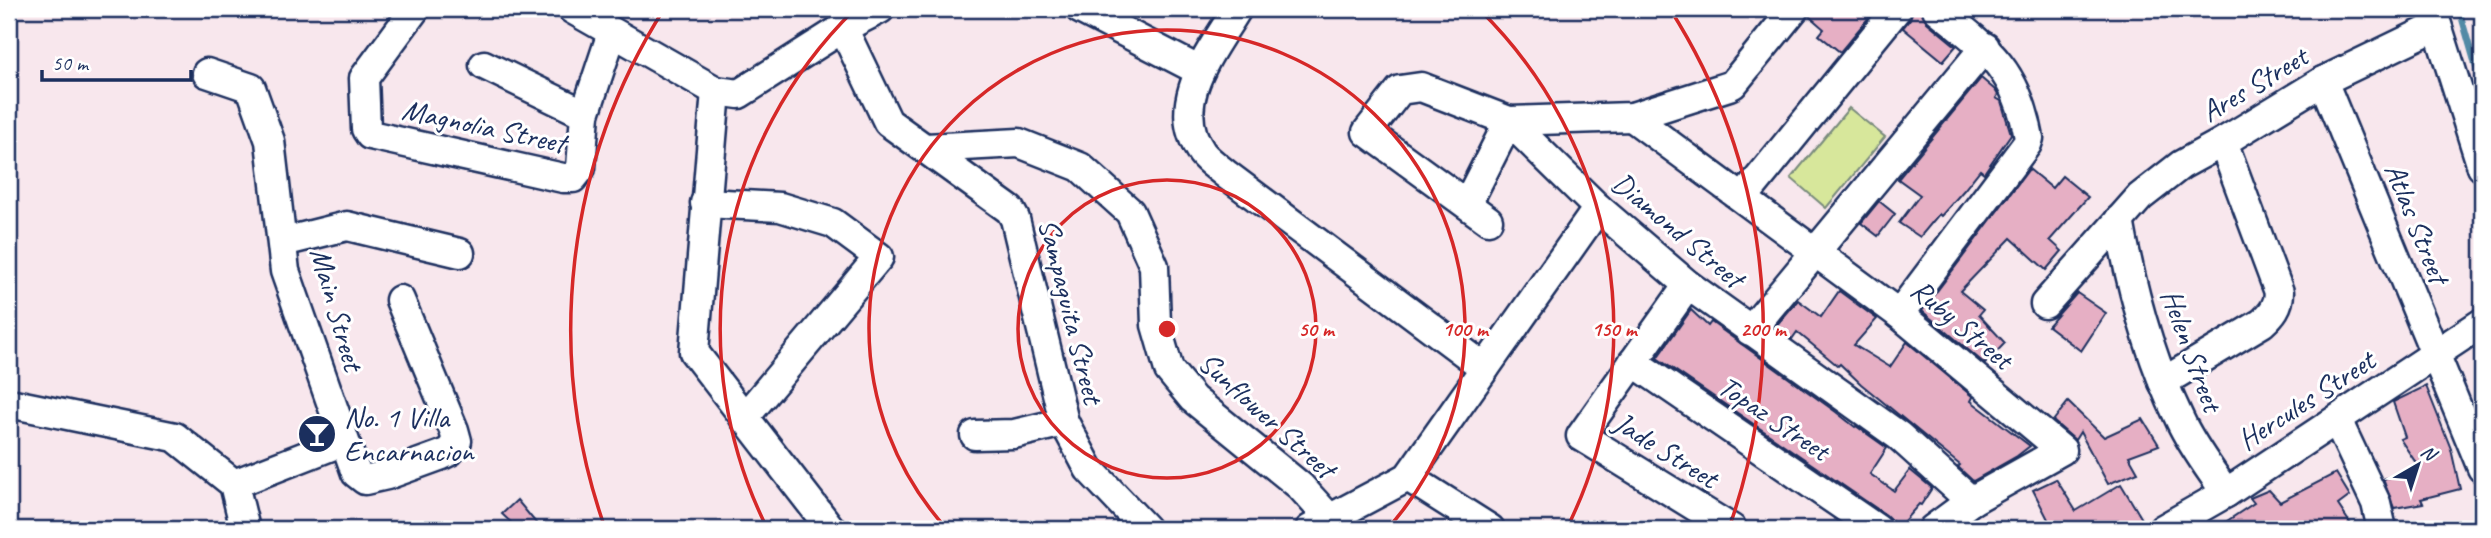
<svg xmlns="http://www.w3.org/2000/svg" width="2491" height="538" viewBox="0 0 2491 538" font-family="Caveat,sans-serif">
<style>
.green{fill:#d7e79b;stroke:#798b7c;stroke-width:2}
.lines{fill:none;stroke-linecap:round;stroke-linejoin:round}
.stream{stroke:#538aa6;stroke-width:6}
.building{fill:#e6afc4;stroke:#1b2f5e;stroke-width:2}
.minor-casing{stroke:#1b2f5e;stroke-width:33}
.minor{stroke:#fff;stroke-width:28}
.ring{fill:none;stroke:#d62828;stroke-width:3.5}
.labels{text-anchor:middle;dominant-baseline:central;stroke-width:6;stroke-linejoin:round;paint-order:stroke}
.street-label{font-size:30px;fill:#1b2f5e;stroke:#fff}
.poi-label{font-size:30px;fill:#1b2f5e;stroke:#fff;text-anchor:start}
.centre{fill:#d62828;stroke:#fff;stroke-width:3.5}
.ring-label{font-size:21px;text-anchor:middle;font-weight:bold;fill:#d62828;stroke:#fff;stroke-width:6;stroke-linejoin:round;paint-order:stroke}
</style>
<rect width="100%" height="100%" fill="#f8e7ed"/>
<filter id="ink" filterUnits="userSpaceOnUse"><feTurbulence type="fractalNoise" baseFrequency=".0143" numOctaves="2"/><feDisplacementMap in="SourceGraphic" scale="14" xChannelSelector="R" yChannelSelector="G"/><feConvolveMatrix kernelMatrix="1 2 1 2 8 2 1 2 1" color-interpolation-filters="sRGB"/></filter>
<g filter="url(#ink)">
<path class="green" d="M1849,108L1885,137L1826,208L1791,178Z"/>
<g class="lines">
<path class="stream" d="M2459,9L2482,89"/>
</g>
<g class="building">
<path d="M1810,9H1876L1840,52L1819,35L1824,29L1809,16Z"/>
<path d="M1913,9L1921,11L1927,22L1956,46L1943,61L1903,28L1910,19Z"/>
<path d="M1981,78L1995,90L1998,95L1996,98L2001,101L2011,134L1984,173L1980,170L1964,190L1941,216L1939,214L1920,237L1899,223L1920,195L1898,179Z"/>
<path d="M2029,169L2052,188L2062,176L2088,197L2050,240L2062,251L2046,270L2011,238L1960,291L1983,310L1979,315L2005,343L1985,364L1922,311Z"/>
<path d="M1879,201L1895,214L1878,236L1861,223Z"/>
<path d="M1839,291L1877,319L1854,345L1890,367L1907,342L1973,397L1971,401L2030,446L2017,456L1973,481L1958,467L1960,465L1861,384L1840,364L1838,366L1797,332L1792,339L1775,327L1798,300L1821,317Z"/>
<path d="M2077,293L2106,313L2081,351L2048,326Z"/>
<path d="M1691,310L1708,326L1711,322L1836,412L1855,427L1856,426L1887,448L1870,474L1894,491L1910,470L1932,488L1921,505L1919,504L1897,529H1893L1892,521L1886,515L1657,358Z"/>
<path d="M2426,386L2451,449L2460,489L2421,499L2423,503L2394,508L2383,479L2420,469L2400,439L2405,437L2393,402Z"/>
<path d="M2068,402L2104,437L2143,419L2159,445L2129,456L2138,472L2108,484L2080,432L2075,440L2053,421Z"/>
<path d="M2336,473L2350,496L2338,505L2354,529H2215L2254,503L2250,498L2269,490L2280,502Z"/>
<path d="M2056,479L2076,511L2121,484L2145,524L2135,529H2053L2033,490Z"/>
<path d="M517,500L541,529H518L502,514Z"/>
</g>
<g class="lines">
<defs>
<g id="minor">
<path d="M415,9L364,78L366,129L370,135L563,178H573L581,168L585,114L612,33"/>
<path d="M572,9L716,91L739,94L843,28L880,9"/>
<path d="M1080,9L1200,71"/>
<path d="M1237,9C1212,51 1167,104 1202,153C1208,161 1219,168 1227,175L1485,368"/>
<path d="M2432,9L2482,167"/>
<path d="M843,28L888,122L1010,210L1015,219L1064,422L1089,469L1146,529"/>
<path d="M484,65L585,114"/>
<path d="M207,73L251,88L270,141L285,271L356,473L365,480L387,475L442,455L450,451L457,441L454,430L400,300"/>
<path d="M2323,81L2482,468"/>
<path d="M716,91L694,352L831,529"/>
<path d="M1632,117L1899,314L2062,450L1971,501L1933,529"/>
<path d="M926,148L1019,143L1080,167L1130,212L1154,266L1156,325L1169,370L1193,399L1300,486L1330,519"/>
<path d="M1743,198L1897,9"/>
<path d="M705,203L780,207L833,223L879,257L744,418"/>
<path d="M1467,204L1509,121L1632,117L1729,86L1733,84L1794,9"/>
<path d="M1488,220L1367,132L1400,90L1421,87L1509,121L1598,208L1688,285L1899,436L1971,501"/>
<path d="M2119,220C2131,288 2150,358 2180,420C2192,446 2210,469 2226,493"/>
<path d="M283,242L347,226L460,253"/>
<path d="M1688,285L1581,436L1732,529"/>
<path d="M2045,304L2140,197L2181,165L2223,142L2323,81L2437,26"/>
<path d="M1899,314L2027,144L2029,138C2017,70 1988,49 1937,9"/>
<path d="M1750,331L1985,47"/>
<path d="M1633,362L1877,529"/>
<path d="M2163,382L2262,323C2272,314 2279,306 2279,292L2223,142"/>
<path d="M9,403L175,437L234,484L245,529"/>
<path d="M2337,420L2376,503L2382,529"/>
<path d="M975,435L1014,434L1064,422"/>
<path d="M1408,477L1490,529"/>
<path d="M234,484L344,441"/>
<path d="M1310,529L1408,477L1598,208"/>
<path d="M2163,529L2226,493L2482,323"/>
</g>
</defs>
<use href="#minor" class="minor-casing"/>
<use href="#minor" class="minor"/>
</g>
</g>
<g class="ring">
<circle cx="1167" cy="329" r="149"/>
<path d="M946 528A298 298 0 1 1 1388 528"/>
<path d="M767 528A447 447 0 0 1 854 10M1480 10A447 447 0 0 1 1567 528"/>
<path d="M605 528A596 596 0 0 1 664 9M1670 9A596 596 0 0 1 1729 528"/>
</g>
<defs>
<symbol id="bar-disc" viewBox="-11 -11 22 22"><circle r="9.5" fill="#1b2f5e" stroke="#fff"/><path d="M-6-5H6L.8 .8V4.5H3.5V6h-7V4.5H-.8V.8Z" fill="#fff"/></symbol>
</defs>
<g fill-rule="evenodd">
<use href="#bar-disc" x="295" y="412" width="44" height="44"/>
</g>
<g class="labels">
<g class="street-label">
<text transform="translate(2254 84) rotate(-31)">Ares Street</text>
<text transform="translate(484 126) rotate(12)">Magnolia Street</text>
<text transform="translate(2417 223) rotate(68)">Atlas Street</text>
<text transform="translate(1678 230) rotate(40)">Diamond Street</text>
<text transform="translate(337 309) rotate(74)">Main Street</text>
<text transform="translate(1071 311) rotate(76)">Sampaguita Street</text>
<text transform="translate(1962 324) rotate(40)">Ruby Street</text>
<text transform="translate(2192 350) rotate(70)">Helen Street</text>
<text transform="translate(2306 400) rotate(-33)">Hercules Street</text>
<text transform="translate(1267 415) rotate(42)">Sunflower Street</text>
<text transform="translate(1774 418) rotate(34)">Topaz Street</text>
<text transform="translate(1666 450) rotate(32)">Jade Street</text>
</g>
<g class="poi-label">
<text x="344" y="417">No. 1 Villa<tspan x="344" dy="34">Encarnacion</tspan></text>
</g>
</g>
<circle cx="1167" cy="329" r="10" class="centre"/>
<g class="ring-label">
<text x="1316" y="336">50 m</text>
<text x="1465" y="336">100 m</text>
<text x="1614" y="336">150 m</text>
<text x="1763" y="336">200 m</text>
</g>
<rect width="2491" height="538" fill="none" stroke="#fff" stroke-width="35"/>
<rect x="18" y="18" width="2456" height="503" fill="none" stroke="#1b2f5e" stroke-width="2.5" filter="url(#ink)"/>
<g transform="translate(2418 465) rotate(39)" stroke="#ffffff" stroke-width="5" paint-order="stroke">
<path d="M0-5L12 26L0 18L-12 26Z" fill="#1b2f5e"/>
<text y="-10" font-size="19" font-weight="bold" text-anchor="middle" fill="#1b2f5e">N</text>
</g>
<path d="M42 70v10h149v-10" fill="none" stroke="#1b2f5e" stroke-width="3.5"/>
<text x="52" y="70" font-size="21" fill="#1b2f5e" stroke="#ffffff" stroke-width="5" paint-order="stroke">50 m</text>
</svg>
